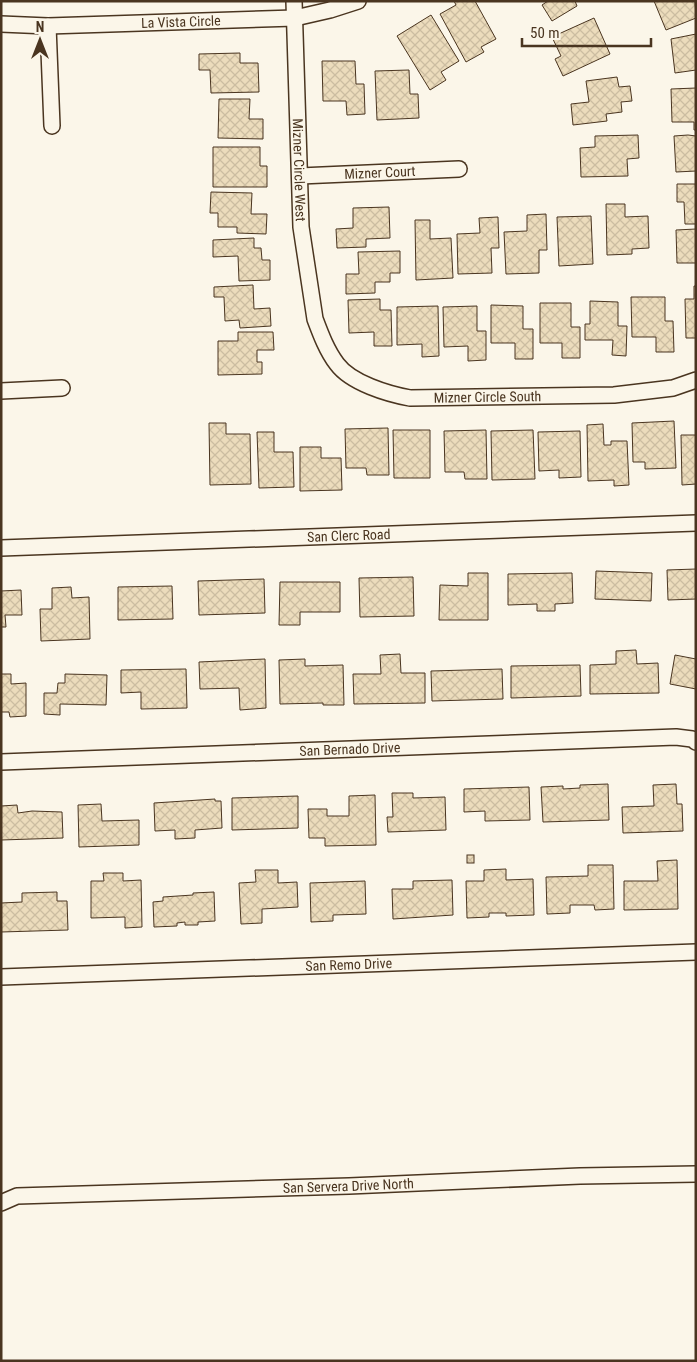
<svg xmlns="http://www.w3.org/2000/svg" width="697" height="1362" viewBox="0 0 697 1362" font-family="'Roboto Condensed',sans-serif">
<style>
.building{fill:url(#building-cross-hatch);stroke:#4a3520}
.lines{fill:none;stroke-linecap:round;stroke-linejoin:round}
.street-casing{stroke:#4a3520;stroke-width:18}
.street{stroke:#fbf6e9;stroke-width:15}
.labels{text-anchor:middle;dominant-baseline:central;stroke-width:4;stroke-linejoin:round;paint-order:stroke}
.street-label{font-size:14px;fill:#4a3520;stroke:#fbf6e9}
</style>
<defs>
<pattern id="building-cross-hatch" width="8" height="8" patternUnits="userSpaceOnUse" patternTransform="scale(1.25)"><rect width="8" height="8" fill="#ecdcbc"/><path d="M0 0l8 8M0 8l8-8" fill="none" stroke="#ccbda1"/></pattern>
</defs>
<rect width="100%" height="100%" fill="#fbf6e9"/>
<g class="building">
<path d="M454,1H475L496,39L481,47L484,52L466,62L440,14L456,5Z"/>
<path d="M548,1H575L577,6L552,21L542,5Z"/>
<path d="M654,1H695L696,18L666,30Z"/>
<path d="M431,15L459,61L441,72L446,80L430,90L397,36Z"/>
<path d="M594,18L610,54L563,76L555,59L561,56L552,37Z"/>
<path d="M696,34V70L675,73L671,39Z"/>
<path d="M240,53V63H258L259,92L211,93L210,70H199V54Z"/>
<path d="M322,61H355L356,84H364L365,114L347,115L346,101H323Z"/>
<path d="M409,70L410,94H418L419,118L377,120L375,71Z"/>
<path d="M617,77L619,87L630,86L632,101L621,102L622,112L606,114L607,121L573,125L571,104L589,102L586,81Z"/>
<path d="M696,88V130H694V122H672L671,89Z"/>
<path d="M219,99H250L249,119H263V139L218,138Z"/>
<path d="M638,135L639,158L627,159L628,176L581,177L580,148L595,147V136Z"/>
<path d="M688,135L696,136V171L676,172L674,136Z"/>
<path d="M213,147H260V166H267V187H213Z"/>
<path d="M677,184H696V224H685L684,202H677Z"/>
<path d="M211,192L252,193L251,214H267L266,234L237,233V227H218V213H210Z"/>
<path d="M606,204H625V217L648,216L649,248L632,249V254L607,255Z"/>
<path d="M389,207L390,238L366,239V247L337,248L336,229L353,228V208Z"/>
<path d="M546,214L547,250H539V273L506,274L504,232L527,231V215Z"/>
<path d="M591,216L593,264L559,266L557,217Z"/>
<path d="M498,217L499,248H491L492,273L458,274L457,234L480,233L479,218Z"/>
<path d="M415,220H430V239L451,238L453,278L416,280Z"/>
<path d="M696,229V263H677L676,230Z"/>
<path d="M254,238V248H261L262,260H270V280L239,281L238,256L213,257V240Z"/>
<path d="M400,251V273H390V282H375V293L346,294V274H359L358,252Z"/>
<path d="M253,285L254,309L270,308L271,326L240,328L239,320L225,321L224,297H214V287Z"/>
<path d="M694,286H696V338H686L685,299H694Z"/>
<path d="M631,297H665V321H673L674,352H656V337H632Z"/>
<path d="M380,299V310H391L392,346H374V332L349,333L348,300Z"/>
<path d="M590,301L618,302V326H627L626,356L612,355L613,340H585V324H590Z"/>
<path d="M540,303H571V327H580V358H562V343H540Z"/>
<path d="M491,305L523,306V329H533V359H515V343H491Z"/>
<path d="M438,306L439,356L422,357V344L397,345V307Z"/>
<path d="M477,306V331H486V360L468,361V346L444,347L443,307Z"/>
<path d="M238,332H273L274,350H257V362H262V374L218,375V341H238Z"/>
<path d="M674,421L676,468L645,469V462H633L632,423Z"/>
<path d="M209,423H226V434H250L251,484L210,485Z"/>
<path d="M603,424L604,445H611V441H627L629,485L614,486V480L588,481L587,425Z"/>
<path d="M388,428L389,475H367L366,468H346L345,429Z"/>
<path d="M393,430H430V478H394Z"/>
<path d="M486,430L487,479H465L464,472H445L444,431Z"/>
<path d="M533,430L535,479L492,480L491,431Z"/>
<path d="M580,431L581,477L559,478V470L539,471L538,432Z"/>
<path d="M257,432H274V452H293L294,487L259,488Z"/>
<path d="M681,435H696V484L682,485Z"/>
<path d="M300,447H321V458H341L342,490L300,491Z"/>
<path d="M696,569V599L668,600L667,570Z"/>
<path d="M596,571L652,573L651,601L595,599Z"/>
<path d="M468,573H488V620H439L440,585L468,586Z"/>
<path d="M572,573L573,603L555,604V611H537V604L508,605V574Z"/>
<path d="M413,577L414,616L360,617L359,578Z"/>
<path d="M264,579L265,613L199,615L198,581Z"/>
<path d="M280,582H340V612H300V625H279Z"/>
<path d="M172,586L173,619L118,620V587Z"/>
<path d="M71,587L72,598L89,597L90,639L41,641L40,609H52V588Z"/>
<path d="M21,590L22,615H5L6,627H1V591Z"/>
<path d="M636,650L637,664L658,663L659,693L590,694V665L616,664V651Z"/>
<path d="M400,654L401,673H425V703L354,704L353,674H381L380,655Z"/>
<path d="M675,655L696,659V689L670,684Z"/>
<path d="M265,659L266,708L240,710L239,688L200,689L199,662Z"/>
<path d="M305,659V666L343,665L344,705H323V703L280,704L279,660Z"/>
<path d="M580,665L581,696L511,698V666Z"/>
<path d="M186,669L187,708L141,709V692L121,693V670Z"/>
<path d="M502,669L503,699L432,701L431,671Z"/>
<path d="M1,674H11V684L26,683V716L10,717L9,712H1Z"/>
<path d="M65,674L107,675L106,705L60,704V715L44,714V693H57L58,683H65Z"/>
<path d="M608,784L609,820L543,822L541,787L563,786V789L580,788V785Z"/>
<path d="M676,784L677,804H682L683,831L623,833L622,807L654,806L653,785Z"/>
<path d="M529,787L530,820L485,821V811L464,812V789Z"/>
<path d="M392,793H413V798L445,797L446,830L388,832L387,817H393Z"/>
<path d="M375,795L376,845L325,846V838H309L308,809H327V816H349V796Z"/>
<path d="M298,796V828L232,830V798Z"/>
<path d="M215,799V801H221L222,828L195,830V838L175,839V830L155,831L154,803Z"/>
<path d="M101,804L102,821L139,820V845L79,847L78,805Z"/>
<path d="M17,805L18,813L32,811L62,812L63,838L1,840V806Z"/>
<rect x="467" y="855" width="7" height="8"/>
<path d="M677,860L678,909L624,910V881H658L657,861Z"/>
<path d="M588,865H613L614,909L595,910L594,905H570V913L547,914L546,877L588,876Z"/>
<path d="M506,869V880L533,879L534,915L506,916V913H489V917L467,918L466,881H484V870Z"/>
<path d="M255,870H278V883L297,882L298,907L262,909V923L241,924L239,883L256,882Z"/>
<path d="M103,873H123V881L141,880L142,927L125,928V917L91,918V881H104Z"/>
<path d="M452,880L453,915L393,919L392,889H413V881Z"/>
<path d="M365,881L366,914L333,915V921L311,922L310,883Z"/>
<path d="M57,892V901H67L68,930L1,932V903L22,902V893Z"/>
<path d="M214,892L215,921L198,922V925H185V922L177,923V926L154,927L153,902L163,901V897L193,895V893Z"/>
</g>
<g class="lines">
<defs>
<g id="street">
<path id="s1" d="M294,1L301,227L315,319C321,335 327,351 337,364C351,383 388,394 410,398L614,395L673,388L696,380"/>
<path id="s2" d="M1,24L48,26L295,18L330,10L358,1"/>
<path d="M48,26L52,126"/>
<path id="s3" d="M300,176L459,169"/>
<path d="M1,391L62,388"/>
<path id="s4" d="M1,548L696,523"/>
<path id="s5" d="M1,762L676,737L692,739L696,742"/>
<path id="s6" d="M1,977L696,952"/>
<path id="s7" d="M1,1203L17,1196L349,1186L580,1176L696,1174"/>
</g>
</defs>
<use href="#street" class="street-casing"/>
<use href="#street" class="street"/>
</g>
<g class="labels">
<g class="street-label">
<text stroke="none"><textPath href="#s2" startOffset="180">La Vista Circle</textPath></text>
<text stroke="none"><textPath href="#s1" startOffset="169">Mizner Circle West</textPath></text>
<text stroke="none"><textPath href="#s3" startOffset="80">Mizner Court</textPath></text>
<text stroke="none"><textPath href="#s1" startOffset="529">Mizner Circle South</textPath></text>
<text stroke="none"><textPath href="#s4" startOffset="348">San Clerc Road</textPath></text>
<text stroke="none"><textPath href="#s5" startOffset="349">San Bernado Drive</textPath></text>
<text stroke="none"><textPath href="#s6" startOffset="348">San Remo Drive</textPath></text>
<text stroke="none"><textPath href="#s7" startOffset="349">San Servera Drive North</textPath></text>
</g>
</g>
<rect width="697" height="1362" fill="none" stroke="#4a3520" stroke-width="5"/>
<g transform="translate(40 40)" stroke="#fbf6e9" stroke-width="4" paint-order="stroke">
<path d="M0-4L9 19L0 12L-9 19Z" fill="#4a3520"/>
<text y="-8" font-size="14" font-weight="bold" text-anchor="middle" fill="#4a3520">N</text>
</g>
<path d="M522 38v8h129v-8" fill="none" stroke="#4a3520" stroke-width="2.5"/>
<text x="530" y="38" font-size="15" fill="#4a3520" stroke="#fbf6e9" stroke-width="4" paint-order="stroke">50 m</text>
</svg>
